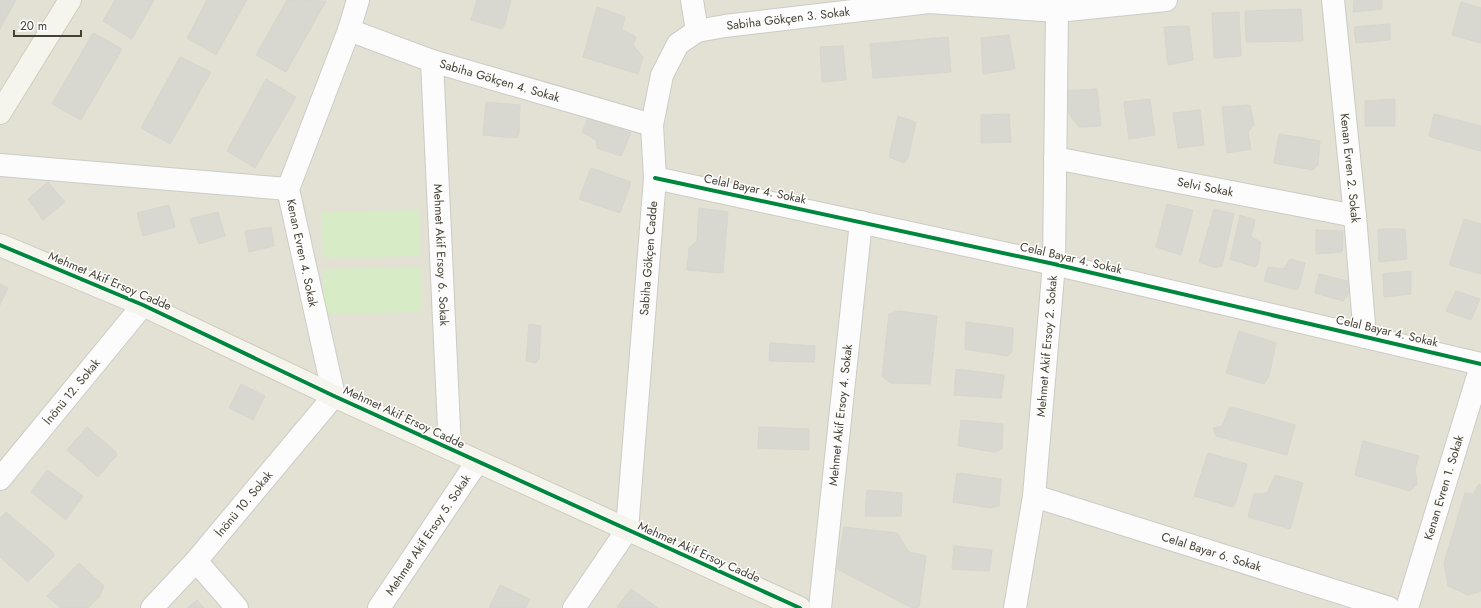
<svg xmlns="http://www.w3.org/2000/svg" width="1481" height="608" viewBox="0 0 1481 608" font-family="Jost,sans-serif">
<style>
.residential{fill:#e3e1d4}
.green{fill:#d6ebc6}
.building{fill:#d8d7d0;stroke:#d7d5cd}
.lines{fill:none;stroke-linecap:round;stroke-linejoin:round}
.street-casing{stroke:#cccbc5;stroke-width:24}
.secondary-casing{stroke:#ceccbf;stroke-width:24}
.street{stroke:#fcfcfc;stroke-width:22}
.secondary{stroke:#f6f5ed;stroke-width:22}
.cycleway-casing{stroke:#fff;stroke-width:6}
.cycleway{stroke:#00873e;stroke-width:4}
.labels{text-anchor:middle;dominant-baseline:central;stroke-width:3;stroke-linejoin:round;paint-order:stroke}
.street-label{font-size:12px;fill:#454134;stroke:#fff}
</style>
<rect width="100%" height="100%" fill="#eeeee8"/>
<rect class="residential" x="0" y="0" width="1481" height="608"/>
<g class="green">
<path d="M419,210L420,256L323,258L322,212Z"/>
<path d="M421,267V312L324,314L323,269Z"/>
</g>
<g class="building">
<path d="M0,0H16L0,29Z"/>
<path d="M115,0H154L132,39L103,21Z"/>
<path d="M207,0H247L216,55L187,38Z"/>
<path d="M287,0L326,1L286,72L256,55Z"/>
<path d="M477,0H511L505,23L502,29L471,20Z"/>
<path d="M1354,0H1382V9L1353,12Z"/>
<path d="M1461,2L1481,8V43L1452,35Z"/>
<path d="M597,7L625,17L622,29L636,37L633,45L643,57L638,74L583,57Z"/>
<path d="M1301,9L1303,41L1246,42L1245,11Z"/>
<path d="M1239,12L1241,56L1214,58L1212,13Z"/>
<path d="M1390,24V40L1356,43L1354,27Z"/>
<path d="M1189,26L1193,60L1168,65L1164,27Z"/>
<path d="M93,33L122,49L81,120L52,104Z"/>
<path d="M1009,35L1015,69L983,74L981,38Z"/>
<path d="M948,37L951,72L873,78L870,44Z"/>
<path d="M843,46L846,80L822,82L820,47Z"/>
<path d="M180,57L211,72L170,144L141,128Z"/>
<path d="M266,79L296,97L255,168L227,151Z"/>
<path d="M1097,89L1101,126L1079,127L1069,114L1066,91Z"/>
<path d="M1150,99L1155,135L1129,139L1124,102Z"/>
<path d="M1395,99V126H1365V101Z"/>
<path d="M486,102L520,105L519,134L517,138L483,135Z"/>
<path d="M1250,105L1254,125L1248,132L1251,149L1227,153L1222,107Z"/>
<path d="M1200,110L1204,145L1178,148L1173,113Z"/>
<path d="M1009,114L1011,142L981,143V115Z"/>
<path d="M1434,114L1481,126V151L1437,139L1429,136Z"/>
<path d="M898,116L916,122L908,158L904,163L889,157Z"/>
<path d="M588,118L631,133L621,156L597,148L596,140L582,132Z"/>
<path d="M1279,134L1320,141L1318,165L1313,170L1274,163Z"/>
<path d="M591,168L631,182L620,213L579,199Z"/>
<path d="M48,182L65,202L43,220L28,199Z"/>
<path d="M1167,204L1193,210L1181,255L1156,247Z"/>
<path d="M169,205L175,227L143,236L137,213Z"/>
<path d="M699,208L728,212L723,273L687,270L689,248L697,241Z"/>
<path d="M1214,209L1234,214L1222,266L1216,268L1199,262Z"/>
<path d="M218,212L225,236L199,244L190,219Z"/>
<path d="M1240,215L1255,220L1251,237L1261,242L1258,263L1255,267L1230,259Z"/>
<path d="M1464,219L1481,224V274L1449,265Z"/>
<path d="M271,227L274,246L249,252L245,231Z"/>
<path d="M1378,229H1405L1407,259L1379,262Z"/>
<path d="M1316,230L1343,231L1342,252L1316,254Z"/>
<path d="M1290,259L1305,263L1300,284L1297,290L1264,281L1268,267L1284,269Z"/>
<path d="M1411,271V294L1384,297L1383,274Z"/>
<path d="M1319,274L1352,282L1348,295L1343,301L1315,293Z"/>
<path d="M0,284L8,288L0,305Z"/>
<path d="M1456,291L1480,299L1471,320L1446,311Z"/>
<path d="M898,311L937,316L930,384L891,383L882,376L889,314Z"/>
<path d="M966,322L1013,328L1012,351L1008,356L965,349Z"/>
<path d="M529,324L541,326L539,359L536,363L526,361Z"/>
<path d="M1239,331L1276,343L1269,376L1264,384L1226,373Z"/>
<path d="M770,343L815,346L814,362L769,361Z"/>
<path d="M956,369L1004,375L1001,398L954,395Z"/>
<path d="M241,384L265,396L253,420L229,408Z"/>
<path d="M1229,408H1236L1295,425L1287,455L1216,436L1213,428L1222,426Z"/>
<path d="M961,420L1003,424L1002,449L994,452L958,446Z"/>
<path d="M87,427L115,451L117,455L98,477L67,450Z"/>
<path d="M759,427L809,429V450L758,448Z"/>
<path d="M1363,441L1419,456L1415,468L1417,484L1410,491L1355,475Z"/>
<path d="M1208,453L1247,464L1236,502L1233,507L1194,496Z"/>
<path d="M47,470L83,496L66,520L31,492Z"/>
<path d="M957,473L1001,479L999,506L991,508L953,502Z"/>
<path d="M1275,475L1303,483L1292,523L1290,529L1248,517L1254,494L1267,493Z"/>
<path d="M1479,484L1481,485V591L1468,595L1448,586L1444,563L1465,493L1473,494Z"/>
<path d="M867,490L902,493L901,516H865Z"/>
<path d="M6,512L53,552L54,556L28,582L0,557V518Z"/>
<path d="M844,527L897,533L909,552L926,556L919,607L912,608L837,569Z"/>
<path d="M954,546L992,550L989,571L952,569Z"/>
<path d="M79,563L104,586L99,597L88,608H61L47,596Z"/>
<path d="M500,585L530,599L526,608H489Z"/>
<path d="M631,589L658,608H618L617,607Z"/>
<path d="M197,600L204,608H187Z"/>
</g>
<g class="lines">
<defs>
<g id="street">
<path id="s1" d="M1333,0L1355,216L1365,337"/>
<path id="s2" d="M349,30L432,61L652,125"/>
<path id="s3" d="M697,31L725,26L929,2L1057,11L1166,0"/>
<path id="s4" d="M432,61L450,449"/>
<path id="s5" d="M1055,158L1355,216"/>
<path d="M0,165L288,189"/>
<path d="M655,178L1054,264L1481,364"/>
<path id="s6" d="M0,479L143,305"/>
<path id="s7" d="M1034,496L1389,608"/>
<path d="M196,561L237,608"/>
<path id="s8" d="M152,608L196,561L334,396L288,189L349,30L358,0"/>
<path id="s9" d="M379,608L477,462"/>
<path id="s10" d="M574,608L627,530L655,178L652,125L662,75L678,44L697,31L692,0"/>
<path id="s11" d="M820,608L861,222"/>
<path id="s12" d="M1015,608L1034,496L1054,264L1057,11"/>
<path id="s13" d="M1407,608L1481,366"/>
</g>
<g id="secondary">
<path d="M0,113L70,0"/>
<path d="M0,245L143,305L334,396L800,608"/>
</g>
</defs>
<use href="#street" class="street-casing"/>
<use href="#secondary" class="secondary-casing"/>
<use href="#street" class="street"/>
<use href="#secondary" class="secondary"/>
<defs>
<g id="cycleway">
<path d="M655,178L1054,264L1481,364"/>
<path d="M0,245L143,305L334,396L800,608"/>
</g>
</defs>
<use href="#cycleway" class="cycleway-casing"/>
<use href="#cycleway" class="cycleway"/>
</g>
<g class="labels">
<g class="street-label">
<text stroke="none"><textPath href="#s3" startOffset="92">Sabiha Gökçen 3. Sokak</textPath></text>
<text stroke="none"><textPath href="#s2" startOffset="159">Sabiha Gökçen 4. Sokak</textPath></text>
<text stroke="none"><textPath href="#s1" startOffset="169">Kenan Evren 2. Sokak</textPath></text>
<text stroke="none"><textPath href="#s5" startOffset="153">Selvi Sokak</textPath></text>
<text transform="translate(755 189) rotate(12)">Celal Bayar 4. Sokak</text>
<text transform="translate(302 253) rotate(78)">Kenan Evren 4. Sokak</text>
<text stroke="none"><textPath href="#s4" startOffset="194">Mehmet Akif Ersoy 6. Sokak</textPath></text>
<text stroke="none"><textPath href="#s10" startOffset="367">Sabiha Gökçen Cadde</textPath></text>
<text transform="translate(1071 258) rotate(13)">Celal Bayar 4. Sokak</text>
<text transform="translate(110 281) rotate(23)">Mehmet Akif Ersoy Cadde</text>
<text transform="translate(1387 331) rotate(13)">Celal Bayar 4. Sokak</text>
<text stroke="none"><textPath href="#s12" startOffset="264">Mehmet Akif Ersoy 2. Sokak</textPath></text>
<text stroke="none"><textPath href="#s6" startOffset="113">İnönü 12. Sokak</textPath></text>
<text stroke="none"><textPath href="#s11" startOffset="194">Mehmet Akif Ersoy 4. Sokak</textPath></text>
<text transform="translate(404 417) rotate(25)">Mehmet Akif Ersoy Cadde</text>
<text stroke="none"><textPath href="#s13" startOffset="126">Kenan Evren 1. Sokak</textPath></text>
<text stroke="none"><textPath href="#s8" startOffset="139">İnönü 10. Sokak</textPath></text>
<text stroke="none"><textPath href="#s9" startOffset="88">Mehmet Akif Ersoy 5. Sokak</textPath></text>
<text transform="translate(699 552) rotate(24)">Mehmet Akif Ersoy Cadde</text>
<text stroke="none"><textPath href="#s7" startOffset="186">Celal Bayar 6. Sokak</textPath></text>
</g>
</g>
<path d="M14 30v6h67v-6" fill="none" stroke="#454134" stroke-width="2"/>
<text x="20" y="30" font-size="12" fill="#454134" stroke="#ffffff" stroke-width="3" paint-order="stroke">20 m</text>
</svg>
